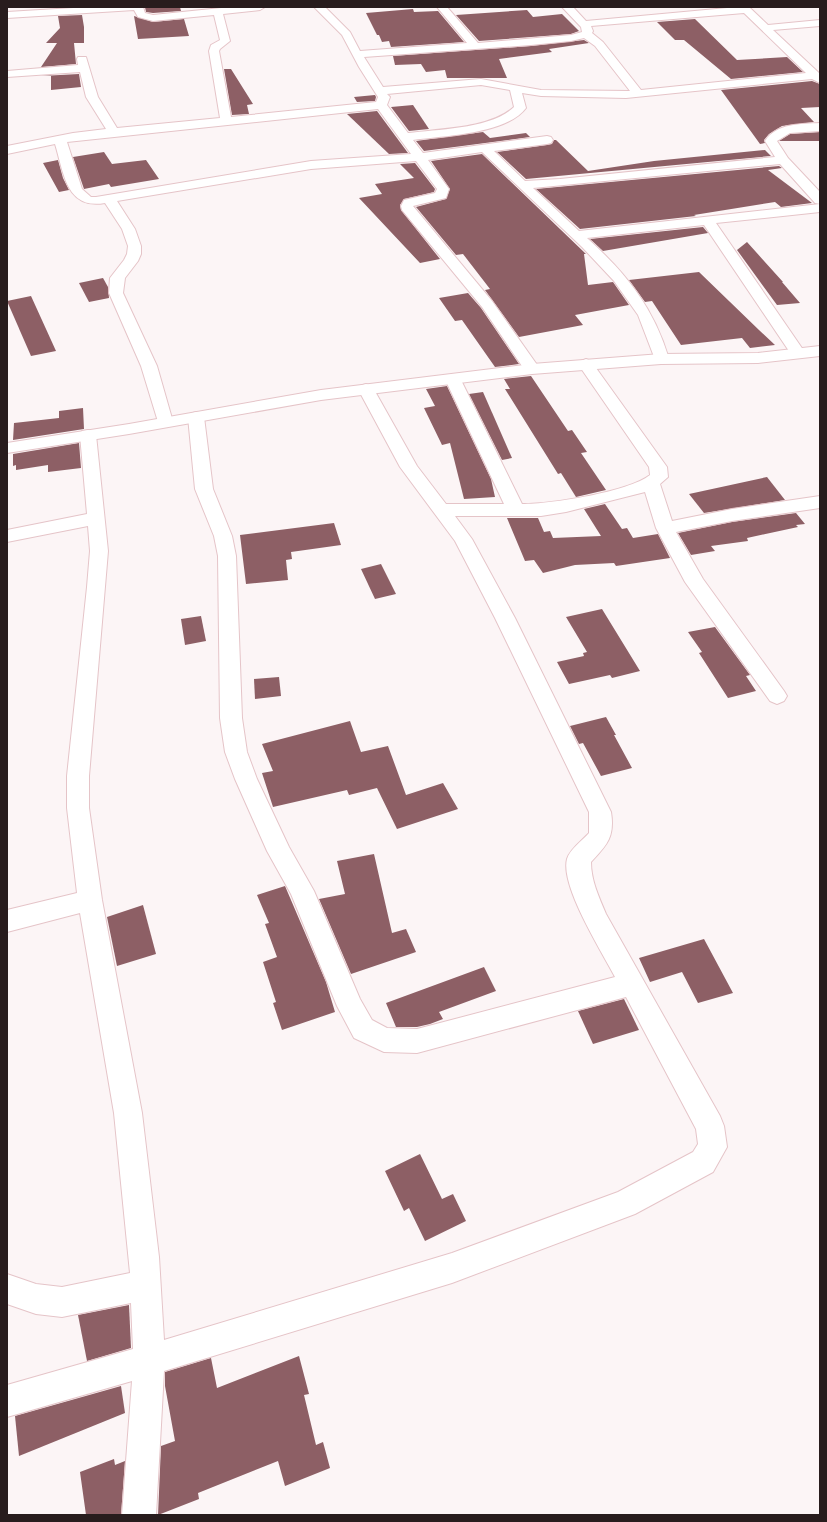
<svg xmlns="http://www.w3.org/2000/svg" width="827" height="1522" viewBox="0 0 827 1522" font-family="Inter,sans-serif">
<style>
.building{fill:#8d5f65}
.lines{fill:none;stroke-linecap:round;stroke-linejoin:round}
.street-casing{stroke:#e5c4c8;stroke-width:2}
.secondary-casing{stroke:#e5c4c8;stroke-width:2}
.street{fill:#fff;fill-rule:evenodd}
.secondary{fill:#fff;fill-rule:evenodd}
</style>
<rect width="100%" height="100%" fill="#fcf5f6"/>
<g class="building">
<path d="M145,7H180L181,11L153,13L146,12Z"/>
<path d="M413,9L414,12L438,11L464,42L391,47L389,41L382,42L379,35H377L366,13Z"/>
<path d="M527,10L533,17L562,14L579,31L571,34L479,41L456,15Z"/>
<path d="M82,15L84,27V43H74L76,64L41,67L57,43H46L60,28L58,16Z"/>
<path d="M134,16L153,22L184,19L189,36L138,39Z"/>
<path d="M695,19L737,60L787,57L803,72L731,79L684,40H675L657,22Z"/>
<path d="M584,40L589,43L549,49L552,52L499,59L507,78H447L445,70L426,72L421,64L395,65L393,56L531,46Z"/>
<path d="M224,69H231L253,104L247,105L249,114L232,115Z"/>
<path d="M79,74L81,87L51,90V76H41Z"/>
<path d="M812,81L820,84V107L801,108L814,122L782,126L769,134L764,140L765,143L760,144L721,90Z"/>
<path d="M375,95L376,97L375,101L357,102L354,97Z"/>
<path d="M413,105L429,129L409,131L391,107Z"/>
<path d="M377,111L408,153L389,154L347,114Z"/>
<path d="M483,132L490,138L526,133L530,137L424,151L416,141Z"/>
<path d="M820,132V141H779L790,134Z"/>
<path d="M554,140H556L588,171L654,161L765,150L771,156L526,179L497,152L547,145L552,144Z"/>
<path d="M104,152L112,164L146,160L159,179L111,187L109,184L84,189L73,157Z"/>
<path d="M482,154L586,254H584L588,285L613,282L629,305L575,315L583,325L519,337L485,290L490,289L463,254L456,255L416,207L446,199L450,189L431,161Z"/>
<path d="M58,160L63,178L69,190L59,192L43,163Z"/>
<path d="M415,163L435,189L434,192L404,199L400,205L401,210L440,259L420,263L359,198L382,194L375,184L414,178L400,164Z"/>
<path d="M779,166L782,168L768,170L812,203L781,207L775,202L694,215L696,216L580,229L536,189Z"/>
<path d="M703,227L708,233L603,251L590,239Z"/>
<path d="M747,242L783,282H782L800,303L777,305L737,250Z"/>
<path d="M699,272L759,330L775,345L750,348L742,338L681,345L652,301L645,302L629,280Z"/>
<path d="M103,278L108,287L109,298L89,302L79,283Z"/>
<path d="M468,293L481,308L519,364L495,367L462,320L455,321L439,298Z"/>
<path d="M31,296L56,351L31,356L7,301Z"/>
<path d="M531,376L568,431L572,430L587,452L581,453L606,490L576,497L561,473L558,474L505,389H510L504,379Z"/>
<path d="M447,386L491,479L495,497L464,499L450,443L442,445L424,408L435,406L426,389Z"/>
<path d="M483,392L512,458L502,460L469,394Z"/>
<path d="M83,408L84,429L13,440L14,423L59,418V411Z"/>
<path d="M79,443L81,468L48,472V465L16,470V465L13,466V454Z"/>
<path d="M767,477L785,500L704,513L689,494Z"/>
<path d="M605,504L622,529L627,528L633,538L658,534L670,558L616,566L614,563L575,565L543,573L534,560L525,561L507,518H538L544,532L550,531L553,538L601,536L584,509Z"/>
<path d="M796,513L805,524L796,525L798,527L747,538L748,541L711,546L715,551L691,555L678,533L732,522Z"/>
<path d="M334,523L341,545L291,552L292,559L286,560L288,580L246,584L240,535Z"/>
<path d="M381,564L396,594L375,599L361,569Z"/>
<path d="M602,609L640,671L612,678L610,675L569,684L557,662L584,656L583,653L587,652L566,617Z"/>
<path d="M201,616L206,641L185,645L181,619Z"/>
<path d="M715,627L750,675L746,676L756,691L728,698L699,653L702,652L688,632Z"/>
<path d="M279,677L281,696L255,699L254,679Z"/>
<path d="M606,717L616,735H614L632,768L601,776L583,743L579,744L570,726Z"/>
<path d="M350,721L361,752L388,746L406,795L443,783L458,809L397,829L377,788L349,795L347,790L273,807L262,773L273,771L262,744Z"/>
<path d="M374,854L392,933L406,929L416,952L351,974L319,899L345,894L337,861Z"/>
<path d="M285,886L326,982L335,1012L282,1030L273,1003L276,1002L263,962L277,957L265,924L269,923L257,895Z"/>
<path d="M143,905L156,954L117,966L107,917Z"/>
<path d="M704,939L733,993L698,1003L682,972L650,982L639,958Z"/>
<path d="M484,967L496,991L439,1012L443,1019L430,1024L417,1027H396L386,1003Z"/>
<path d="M624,999L639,1030L593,1044L578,1011Z"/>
<path d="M420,1154L442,1199L453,1194L466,1221L425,1241L409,1208L404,1211L385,1171Z"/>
<path d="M129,1305L131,1348L87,1361L78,1315Z"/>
<path d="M299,1356L309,1394L304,1395L316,1445L323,1442L330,1468L285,1486L278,1461L198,1493L199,1499L158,1515L161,1446L175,1441L165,1386V1372L211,1358L217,1388Z"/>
<path d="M121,1386L125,1413L19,1456L15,1416Z"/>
<path d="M114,1459L115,1465L125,1461L121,1515H86L80,1472Z"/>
</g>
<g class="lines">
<defs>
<g id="street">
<path d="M90,7H143L145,13L153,15L231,7H265L260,10L223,14L230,41L220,49L219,51L231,117L376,102L378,97L359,67L342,35L314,7H325L350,32L360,51L467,43L437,7H447L478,43L571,35L582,32L581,27L562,7H573L586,21L738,7H749L768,25L820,20V26L773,30L819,73L820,83L812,79L626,98L541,96L522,93L526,108C507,134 443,136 413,140L423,153L547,136L551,137L553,140L551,143L547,144L494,151L525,181L560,179L775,157L765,141C777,123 800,124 820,123V131L790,133L777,141L788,158L820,192V204L815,203L780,164L533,188L579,231L820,204V212L716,223L806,354L803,357H793L704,225L587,238C626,273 654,308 669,359L666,362H656L638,315L614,281L582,247L482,152L428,160L449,189L446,198L413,206L492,301L540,369L538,372H526L482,307L402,210L401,206L404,200L435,193L437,189L416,161L311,169L117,201L135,229L141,246V254L138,261L125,278L123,293L157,366L173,422L171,425L165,427L159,425L141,366L109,293L110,278L124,260L127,254L128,246L122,229L105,203C66,210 64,173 55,144L7,154V146L73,133L106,129L86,97L80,72L7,77V71L78,65L77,59L78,57H86L98,97L117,128L220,118L209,51L211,45L220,40L214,15L153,21L138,17L134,10L7,18V12ZM744,13L806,73L641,90L603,42L592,33L593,31L591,26ZM584,38L595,46L630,91L541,90L481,79L383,87L364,57L531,45L571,41ZM481,85L510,90L514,107C491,129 438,129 408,133L387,105L390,97L387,94ZM378,109L411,154L311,161L96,197H91L82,189L67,142Z"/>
<path d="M586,359L591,361L667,467L668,477L660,484L672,521L732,509L820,496V508L732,521L676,532L703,579L784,691L787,696L784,701L777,704L770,701L685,582L656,528L645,492L566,512L541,516H455L472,539L515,618L611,812C615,837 607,845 591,862C591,881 599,897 606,914L720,1116L724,1126L727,1147L713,1172L635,1214L452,1283L164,1371L156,1515H122L132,1381L7,1417V1385L133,1349L131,1303L62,1317L36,1314L7,1304V1274L36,1284L62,1287L130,1273L114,1113L80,913L7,932V910L77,893L67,808V776L87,587L90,551L88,526L7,542V530L87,514L80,435L82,431L88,430L94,431L96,435L108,551L89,776V808L102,900L142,1113L159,1257L164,1340L452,1253L618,1192L693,1152L698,1144L696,1129L626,997L417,1053L384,1052L354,1038L337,1006L291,894L267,851L235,779L225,752L220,718L218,556L214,536L195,489L188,417L190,414L196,412L202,414L204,417L213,489L232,536L236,556L242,718L247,752L257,779L289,847L314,891L360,999L372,1020L387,1028L417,1029L615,977C602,952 560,886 567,859C570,849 582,841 589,833V812L495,618L455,541L400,467L358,389L360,386L366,384L372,386L417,466L446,504H504L445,379L447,376H459L522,504C551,504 628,492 650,475L649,467L578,364L581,361Z"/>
</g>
<path id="secondary" d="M820,346V356L758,363L661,364L532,374L321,400L129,434L7,453V443L129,424L321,390L532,364L661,354L758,353Z"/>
</defs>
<use href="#street" class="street-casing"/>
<use href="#secondary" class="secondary-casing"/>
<use href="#street" class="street"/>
<use href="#secondary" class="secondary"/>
</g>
<rect width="827" height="1522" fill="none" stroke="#281c1d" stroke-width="16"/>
</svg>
